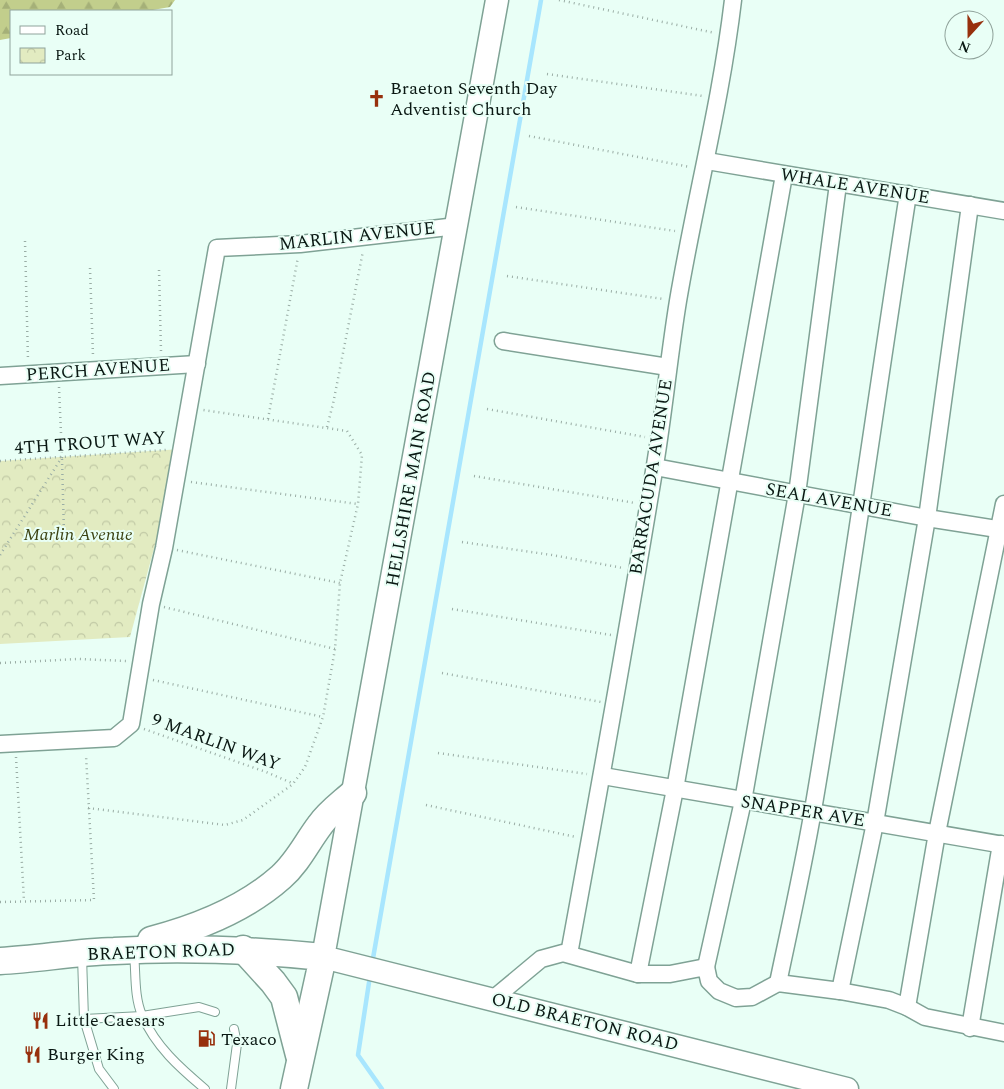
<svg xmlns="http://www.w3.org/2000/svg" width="1004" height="1089" viewBox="0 0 1004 1089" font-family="Spectral,serif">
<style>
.forest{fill:url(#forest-firs)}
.park{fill:url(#park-crowns)}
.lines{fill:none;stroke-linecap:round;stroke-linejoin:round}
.stream{stroke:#a8e6fe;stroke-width:4.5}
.lane-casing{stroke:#7fa295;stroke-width:10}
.street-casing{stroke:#7fa295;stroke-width:19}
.secondary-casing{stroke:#7fa295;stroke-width:25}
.primary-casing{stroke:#7fa295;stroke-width:29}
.path{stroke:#9aada5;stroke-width:2.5;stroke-dasharray:1 4;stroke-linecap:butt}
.lane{stroke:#fff;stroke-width:8}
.street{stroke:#fff;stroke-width:16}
.secondary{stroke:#fff;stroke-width:22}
.primary{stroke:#fff;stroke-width:26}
.labels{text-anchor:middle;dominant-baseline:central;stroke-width:4;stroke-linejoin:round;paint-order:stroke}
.poi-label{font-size:18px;fill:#0a1813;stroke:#e9fff6;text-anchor:start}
.street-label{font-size:18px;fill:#0a1813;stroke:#e9fff6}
.park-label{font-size:18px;font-style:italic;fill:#3d4413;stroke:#e9fff6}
</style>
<defs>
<pattern id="forest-firs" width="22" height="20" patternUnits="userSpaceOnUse" patternTransform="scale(1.25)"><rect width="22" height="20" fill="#c2ce8c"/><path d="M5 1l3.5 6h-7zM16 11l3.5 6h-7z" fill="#a5b078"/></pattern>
<pattern id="park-crowns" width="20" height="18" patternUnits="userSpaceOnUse" patternTransform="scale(1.25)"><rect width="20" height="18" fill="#e2ebc1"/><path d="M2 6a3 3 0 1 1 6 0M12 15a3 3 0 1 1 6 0" fill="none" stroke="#c1c9a5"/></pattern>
</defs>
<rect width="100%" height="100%" fill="#e9fff6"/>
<path class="forest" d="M0,0H175L170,7L147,11H11V38L0,40Z"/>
<path class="park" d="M181,449L130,637L0,644V461Z"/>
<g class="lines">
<g class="stream">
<path d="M372,964L541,0"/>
<path d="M370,976L358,1055L382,1089"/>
</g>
<defs>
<g id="lane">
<path d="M134,953C136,973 134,997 142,1015C155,1046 180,1068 205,1089"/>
<path d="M82,956L84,1019L99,1069L114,1089"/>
<path d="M84,1019L142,1016L199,1007L215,1012"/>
<path d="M231,1089L237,1044L234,1029"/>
</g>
<g id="street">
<path d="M707,161L1004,211"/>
<path d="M503,341L668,367"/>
<path d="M0,376L197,364"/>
<path d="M655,467L927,518L1004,530"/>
<path d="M0,744L114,738L131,724L151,604L164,548L217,248L300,244L457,226"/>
<path d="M603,776L1004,845"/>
<path d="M569,954C599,791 628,628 655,465C664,411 669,356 678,301C695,200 721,102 733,0"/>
<path d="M706,967L743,801L797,494L838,184"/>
<path d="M638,974L675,789L784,175"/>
<path d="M778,983C790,926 803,868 813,810C848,605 876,399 908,194"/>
<path d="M840,991L875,823L927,518L970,205"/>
<path d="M493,999L541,959L563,953L638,974H670L706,967L709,981L719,991L736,998L752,997L778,983L840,991L889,1000L907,1007L925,1017L1004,1033"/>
<path d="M907,1007L937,833L1004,504"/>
<path d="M970,1028L1001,844"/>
</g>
<path id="secondary" d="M497,0L323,957L847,1089"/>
<g id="primary">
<path d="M151,940C197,928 245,909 281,877C298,862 307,842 320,825C328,813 342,803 353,793"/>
<path d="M243,949L273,982L284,997L299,1055"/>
<path d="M0,961C38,959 76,952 114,951C184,947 253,950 323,957L294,1089"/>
</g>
</defs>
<use href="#lane" class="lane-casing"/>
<use href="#street" class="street-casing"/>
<use href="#secondary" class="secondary-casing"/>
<use href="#primary" class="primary-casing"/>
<g class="path">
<path d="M559,0L715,33"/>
<path d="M547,74L703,96"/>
<path d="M529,136L690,167"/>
<path d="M516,207L675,231"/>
<path d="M25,241L28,360"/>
<path d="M90,268L93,356"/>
<path d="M159,270L161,351"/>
<path d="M507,276L663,299"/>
<path d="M487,409L645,437"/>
<path d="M268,419L298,257"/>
<path d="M327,427L333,404L363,251"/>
<path d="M62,459L64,534"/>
<path d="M0,461L166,450"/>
<path d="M474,476L635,503"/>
<path d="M191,482L358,504"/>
<path d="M462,542L552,555L623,568"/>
<path d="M177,550L340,583"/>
<path d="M0,555L62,457L59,387"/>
<path d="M164,607L335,649"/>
<path d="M452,609L611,635"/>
<path d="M0,663L78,659L126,661"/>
<path d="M442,673L601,702"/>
<path d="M153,680L323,717"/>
<path d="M144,729L266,772L292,783"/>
<path d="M438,753L587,774"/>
<path d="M16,757L24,901"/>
<path d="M426,805L576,837"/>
<path d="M88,808L225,825L243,820L293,784L305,767L323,717L335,649L340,583L358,504L362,455L347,431L203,410"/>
<path d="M0,902L94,900L86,755"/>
</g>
<use href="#lane" class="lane"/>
<use href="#street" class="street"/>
<use href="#secondary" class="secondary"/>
<use href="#primary" class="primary"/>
</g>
<defs>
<symbol id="church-bare" viewBox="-9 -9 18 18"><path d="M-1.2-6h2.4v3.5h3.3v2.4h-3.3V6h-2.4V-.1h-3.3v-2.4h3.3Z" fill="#97300d" stroke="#e9fff6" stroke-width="2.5" paint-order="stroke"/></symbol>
<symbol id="restaurant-bare" viewBox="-9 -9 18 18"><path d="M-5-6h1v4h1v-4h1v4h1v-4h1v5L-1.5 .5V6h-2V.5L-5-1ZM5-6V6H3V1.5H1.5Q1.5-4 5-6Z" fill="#97300d" stroke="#e9fff6" stroke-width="2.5" paint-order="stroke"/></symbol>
<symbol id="fuel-bare" viewBox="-9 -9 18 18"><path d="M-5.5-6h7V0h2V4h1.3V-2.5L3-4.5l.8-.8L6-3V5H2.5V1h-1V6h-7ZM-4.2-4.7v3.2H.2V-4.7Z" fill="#97300d" stroke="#e9fff6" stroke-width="2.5" paint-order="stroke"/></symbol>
</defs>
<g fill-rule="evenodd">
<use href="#church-bare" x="364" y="86" width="25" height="25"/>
<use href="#restaurant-bare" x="28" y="1008" width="25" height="25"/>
<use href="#fuel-bare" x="194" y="1026" width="25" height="25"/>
<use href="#restaurant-bare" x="20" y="1042" width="25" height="25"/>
</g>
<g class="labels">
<g class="poi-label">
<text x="390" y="88">Braeton Seventh Day<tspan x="390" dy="21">Adventist Church</tspan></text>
<text x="55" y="1020">Little Caesars</text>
<text x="221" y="1039">Texaco</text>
<text x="47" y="1054">Burger King</text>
</g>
<g class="street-label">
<text transform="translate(855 186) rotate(9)">WHALE AVENUE</text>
<text transform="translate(357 236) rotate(-6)">MARLIN AVENUE</text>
<text transform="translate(98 370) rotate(-4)">PERCH AVENUE</text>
<text transform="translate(90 443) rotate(-4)">4TH TROUT WAY</text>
<text transform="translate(651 477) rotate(-81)">BARRACUDA AVENUE</text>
<text transform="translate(411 479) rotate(-80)">HELLSHIRE MAIN ROAD</text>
<text transform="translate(829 500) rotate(10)">SEAL AVENUE</text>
<text transform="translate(216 742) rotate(20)">9 MARLIN WAY</text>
<text transform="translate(803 811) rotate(9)">SNAPPER AVE</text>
<text transform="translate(161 952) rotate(-2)">BRAETON ROAD</text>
<text transform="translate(585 1022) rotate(14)">OLD BRAETON ROAD</text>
</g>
<g class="park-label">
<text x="78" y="534">Marlin Avenue</text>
</g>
</g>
<rect x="10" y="10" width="162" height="65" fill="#e9fff6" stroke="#90a39b"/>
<rect x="20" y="26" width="25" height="8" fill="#ffffff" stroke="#90a39b"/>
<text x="55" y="35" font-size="15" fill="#0a1813">Road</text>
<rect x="20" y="48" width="25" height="15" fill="url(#park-crowns)" stroke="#90a39b"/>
<text x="55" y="60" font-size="15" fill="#0a1813">Park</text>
<g transform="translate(969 35) rotate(201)"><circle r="24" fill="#e9fff6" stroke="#90a39b"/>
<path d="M0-4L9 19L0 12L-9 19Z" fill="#97300d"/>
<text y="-8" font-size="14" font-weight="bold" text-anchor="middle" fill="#0a1813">N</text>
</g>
</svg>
